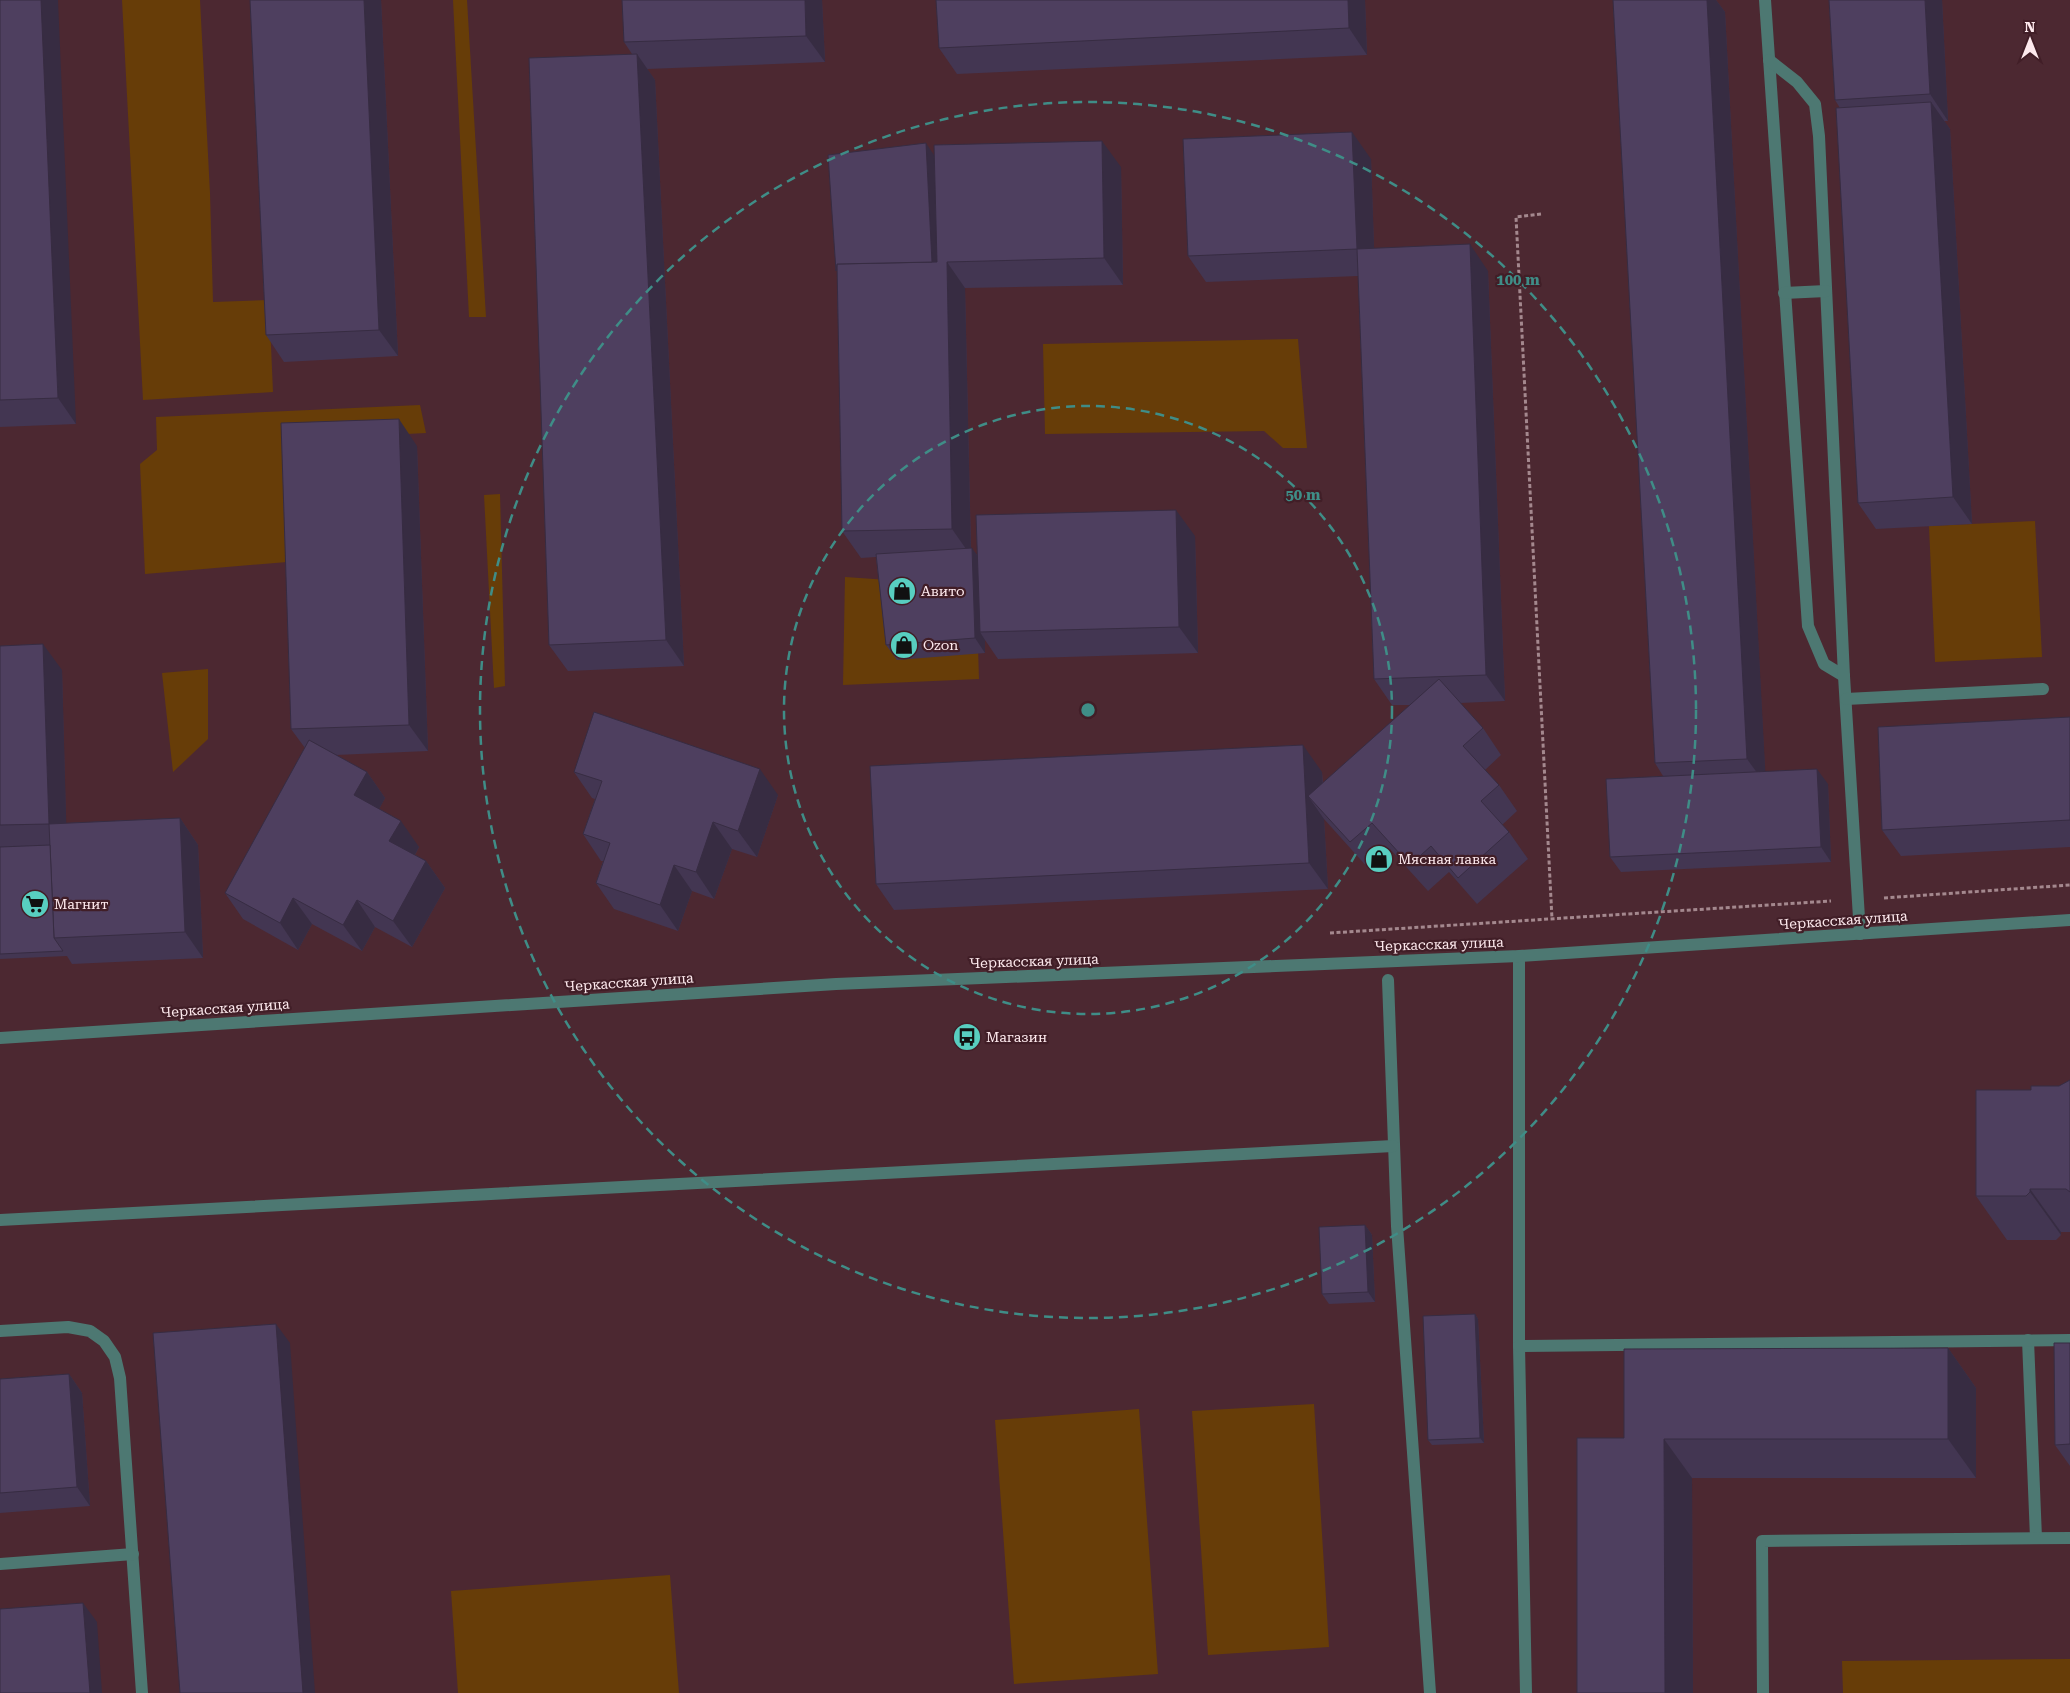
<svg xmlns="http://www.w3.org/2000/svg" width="2070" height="1693" viewBox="0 0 2070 1693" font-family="'Roboto Serif',serif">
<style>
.green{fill:#673d08}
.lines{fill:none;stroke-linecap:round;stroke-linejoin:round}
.path{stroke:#a4888e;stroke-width:3;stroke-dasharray:4 2.5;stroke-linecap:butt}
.lane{stroke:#4d7872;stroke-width:12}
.street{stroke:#4d7872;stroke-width:12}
.wall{fill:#433652}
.shaded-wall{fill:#372c42}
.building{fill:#4e3f5f;stroke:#372c42}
.ring{fill:none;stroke:#3f8d87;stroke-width:2.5;stroke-dasharray:9 6}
.labels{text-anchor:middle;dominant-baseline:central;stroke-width:4.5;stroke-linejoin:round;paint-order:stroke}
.poi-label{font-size:14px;fill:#fde9ed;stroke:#411e27;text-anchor:start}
.street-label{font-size:14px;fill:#fde9ed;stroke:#411e27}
.centre{fill:#3f8d87;stroke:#411e27;stroke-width:2.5}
.ring-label{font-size:15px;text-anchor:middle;font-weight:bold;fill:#3f8d87;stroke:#411e27;stroke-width:4.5;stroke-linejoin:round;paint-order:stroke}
</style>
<rect width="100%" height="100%" fill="#4c2831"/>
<g class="green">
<path d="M122,0H200L210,193L213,302L269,300L273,392L143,400Z"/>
<path d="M453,0H467L486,317H469Z"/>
<path d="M1298,339L1307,448H1283L1264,431L1045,434L1043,344Z"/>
<path d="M420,405L426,433L286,440L287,562L145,574L140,464L157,450L156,417Z"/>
<path d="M500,494L505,686L494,688L484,495Z"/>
<path d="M2035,521L2042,657L1935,662L1929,526Z"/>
<path d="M845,577L976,586L979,679L843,685Z"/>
<path d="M208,669V739L173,772L162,673Z"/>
<path d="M1314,1404L1329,1647L1208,1655L1192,1411Z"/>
<path d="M1139,1409L1158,1674L1014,1684L995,1420Z"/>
<path d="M670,1575L679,1693H458L451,1591Z"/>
<path d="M2070,1659V1693H1843L1842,1661Z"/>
</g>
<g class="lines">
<g class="path">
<path d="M1541,214L1516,217L1552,919"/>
<path d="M1884,898L2070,885"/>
<path d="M1330,933L1831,901"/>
</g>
<g class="lane">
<path d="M1765,0L1808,626L1824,664L1844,676"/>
<path d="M1769,60L1797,82L1815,104L1819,136L1844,676L1860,934"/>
<path d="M1784,293L1826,291"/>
<path d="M1846,699L2043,689"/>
<path d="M1519,956V1346L1526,1693"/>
<path d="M1388,980L1397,1226L1430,1693"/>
<path d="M0,1220L1393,1146"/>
<path d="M0,1331L68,1327L90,1331L104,1341L115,1357L120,1378L142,1693"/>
<path d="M2028,1340L2036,1538"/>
<path d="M1519,1346L2070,1340"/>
<path d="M0,1564L133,1554"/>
<path d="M1763,1693L1762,1541L2070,1538"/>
</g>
<path class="street" d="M0,1038L836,984L1519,956L2070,920"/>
</g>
<g class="wall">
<path d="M0,0L76,424L0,427Z"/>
<path d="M250,0H381L398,356L284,362L266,335Z"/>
<path d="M822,0L825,62L647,69L655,80L684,666L568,671L549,645L632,54L624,42Z"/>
<path d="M1365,0L1367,55L957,74L939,48Z"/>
<path d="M1613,0H1716L1725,12L1765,771L1828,784L1831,862L1621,872L1610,857L1663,776L1655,763Z"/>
<path d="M1829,0H1942L1948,121H1944L1950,129L1972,524L1876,529L1858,503L1840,108L1835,100Z"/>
<path d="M934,155L1121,167L1123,285L965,288L971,548L977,555L1195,536L1198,653L998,659L985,640V653L897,660L886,645L876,557L861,558L842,531L837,272Z"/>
<path d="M1371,159L1374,248L1488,271L1505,701L1460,703L1483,728L1501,755L1485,770L1499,785L1517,811L1502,825L1509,832L1528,859L1477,904L1449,872L1428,891L1390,849L1369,869L1324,819L1328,889L894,910L876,884L1322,772L1323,783L1410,705H1392L1374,679L1358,276L1206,282L1188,256Z"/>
<path d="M417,446L428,751L336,755L367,772L385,798L379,809L419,847L415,855L426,861L445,888L412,947L375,927L362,951L312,924L298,950L243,919L225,893L305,748L291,729Z"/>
<path d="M0,646L62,670L66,823L180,818L198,845L203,958L72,964L67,956L0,959Z"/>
<path d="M2070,717V847L1901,856L1882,830Z"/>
<path d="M574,772L778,795L757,857L732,849L714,899L692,891L678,931L614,909L596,883L603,861H601L583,834L595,799L592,798Z"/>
<path d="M2070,1080V1232H2061V1235L2056,1240H2007L1976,1196L2031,1090L2059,1086Z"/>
<path d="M1365,1225L1372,1235L1375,1302L1329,1304L1322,1294Z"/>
<path d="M1475,1314L1478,1319L1484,1443L1432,1445L1428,1440Z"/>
<path d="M2070,1343V1466L2055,1445Z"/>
<path d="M1948,1348L1976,1388V1478H1692L1693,1693H1577L1624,1438Z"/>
<path d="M69,1374L82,1393L90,1506L0,1513V1379Z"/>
</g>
<g class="shaded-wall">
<path d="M41,0H58L76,424L58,398Z"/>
<path d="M364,0H381L398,356L379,330Z"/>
<path d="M805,0H822L825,62L806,36Z"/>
<path d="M1348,0H1365L1367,55L1349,28Z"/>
<path d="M1707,0H1716L1725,12L1766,785L1747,759Z"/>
<path d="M1925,0H1942L1948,121L1930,94Z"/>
<path d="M637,54L655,80L684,666L666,640Z"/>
<path d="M1931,102L1950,129L1972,524L1953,497Z"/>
<path d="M1352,132L1371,159L1375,275L1357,249Z"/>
<path d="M1102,141L1121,167L1123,285L1104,258Z"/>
<path d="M926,143L936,158L943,279L932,264Z"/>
<path d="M1470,244L1488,271L1505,701L1486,675Z"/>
<path d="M947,262L965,288L971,556L952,529Z"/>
<path d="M399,419L417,446L428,751L409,725Z"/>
<path d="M1176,510L1195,536L1198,653L1179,627Z"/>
<path d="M972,548L982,562L980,632L985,640V653L975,638Z"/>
<path d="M43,644L62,670L67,850L49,824Z"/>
<path d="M1303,745L1322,772L1324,813L1308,796L1324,819L1328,889L1309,863Z"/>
<path d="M760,769L778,795L757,857L738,831Z"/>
<path d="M1817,769L1828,784L1831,862L1821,847Z"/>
<path d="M367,772L385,798L372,822L354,795Z"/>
<path d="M180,818L198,845L203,958L185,932Z"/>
<path d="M401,821L419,847L408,868L389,841Z"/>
<path d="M713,822L732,849L714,899L696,872Z"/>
<path d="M426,861L445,888L412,947L393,921Z"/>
<path d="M674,865L692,891L678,931L660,905Z"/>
<path d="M293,898L312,924L298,950L280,923Z"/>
<path d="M357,900L375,927L362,951L343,925Z"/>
<path d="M2030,1189L2061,1232V1235L2030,1192Z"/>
<path d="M1365,1225L1372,1235L1375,1302L1368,1292Z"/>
<path d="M1475,1314L1478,1319L1484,1443L1480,1438Z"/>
<path d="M276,1324L290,1343L315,1693H303Z"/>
<path d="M1948,1348L1976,1388V1478L1948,1439Z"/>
<path d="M69,1374L82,1393L90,1506L77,1487Z"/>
<path d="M1664,1439L1692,1478L1693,1693H1665Z"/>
<path d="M83,1603L97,1622L102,1693H90Z"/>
</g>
<g class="building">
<path d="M0,0H41L58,398L0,400Z"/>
<path d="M250,0H364L379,330L266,335Z"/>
<path d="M622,0H805L806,36L624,42Z"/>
<path d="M936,0H1348L1349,28L939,48Z"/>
<path d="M1613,0H1707L1747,759L1655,763Z"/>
<path d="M1829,0H1925L1930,94L1835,100Z"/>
<path d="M637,54L666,640L549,645L529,58Z"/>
<path d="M1931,102L1953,497L1858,503L1836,108Z"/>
<path d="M1352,132L1357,249L1470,244L1486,675L1374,679L1357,249L1188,256L1183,139Z"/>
<path d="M1102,141L1104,258L947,262L952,529L842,531L837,264L937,262L934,145Z"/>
<path d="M926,143L932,262L837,264L836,271L828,155Z"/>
<path d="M399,419L409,725L291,729L281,423Z"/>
<path d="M1176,510L1179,627L980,632L976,515Z"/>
<path d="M972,548L975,638L886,645L876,554Z"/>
<path d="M43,644L49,824L0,825V646Z"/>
<path d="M1439,679L1483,728L1463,746L1499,785L1481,801L1509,832L1458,878L1431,846L1410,865L1372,823L1350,842L1308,796Z"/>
<path d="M594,712L760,769L738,831L713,822L696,872L674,865L660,905L596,883L610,843L583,834L602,781L574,772Z"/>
<path d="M2070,717V820L1882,830L1878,727Z"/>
<path d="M309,740L367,772L354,795L401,821L389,841L426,861L393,921L357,900L343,925L293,898L280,923L225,893Z"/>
<path d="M1303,745L1309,863L876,884L870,766Z"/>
<path d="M1817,769L1821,847L1610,857L1606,779Z"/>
<path d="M180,818L185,932L54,938L49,824Z"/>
<path d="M50,845L54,938L63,951L0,954V847Z"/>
<path d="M2070,1080V1192L2066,1189H2030V1192L2026,1196H1976V1090H2031V1086H2059Z"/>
<path d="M1365,1225L1368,1292L1322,1294L1319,1227Z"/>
<path d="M1475,1314L1480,1438L1428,1440L1423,1316Z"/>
<path d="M276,1324L303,1693H180L153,1333Z"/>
<path d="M2054,1343H2070V1444L2055,1445Z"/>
<path d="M1948,1348V1439H1664L1665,1693H1577V1438H1624V1349Z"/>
<path d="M69,1374L77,1487L0,1493V1379Z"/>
<path d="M83,1603L90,1693H0V1609Z"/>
</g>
<g class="ring">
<circle cx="1088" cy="710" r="304"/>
<circle cx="1088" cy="710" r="608"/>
</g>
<defs>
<symbol id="shop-disc" viewBox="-11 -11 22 22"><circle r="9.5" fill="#58cec0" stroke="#411e27"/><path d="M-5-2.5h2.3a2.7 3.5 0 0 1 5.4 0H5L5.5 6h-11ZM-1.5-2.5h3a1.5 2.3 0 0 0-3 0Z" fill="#111"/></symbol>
<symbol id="supermarket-disc" viewBox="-11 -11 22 22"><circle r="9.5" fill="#58cec0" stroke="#411e27"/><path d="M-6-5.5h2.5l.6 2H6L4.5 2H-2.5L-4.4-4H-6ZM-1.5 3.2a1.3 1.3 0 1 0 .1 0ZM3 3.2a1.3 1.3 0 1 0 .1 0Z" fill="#111"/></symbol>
<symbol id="bus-disc" viewBox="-11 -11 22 22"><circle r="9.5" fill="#58cec0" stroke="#411e27"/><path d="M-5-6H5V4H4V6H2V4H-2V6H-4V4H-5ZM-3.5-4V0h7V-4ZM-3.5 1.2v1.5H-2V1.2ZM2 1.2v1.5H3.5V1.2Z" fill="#111"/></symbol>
</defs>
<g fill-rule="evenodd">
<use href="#shop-disc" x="886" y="575" width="32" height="32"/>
<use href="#shop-disc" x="888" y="629" width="32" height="32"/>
<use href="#shop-disc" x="1363" y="843" width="32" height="32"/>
<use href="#supermarket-disc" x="19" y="888" width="32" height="32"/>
<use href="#bus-disc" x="951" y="1021" width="32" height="32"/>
</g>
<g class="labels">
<g class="poi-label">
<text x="921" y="591">Авито</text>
<text x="923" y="645">Ozon</text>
<text x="1398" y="859">Мясная лавка</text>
<text x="54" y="904">Магнит</text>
<text x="986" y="1037">Магазин</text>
</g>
<g class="street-label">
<text transform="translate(1843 920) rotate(-4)">Черкасская улица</text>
<text transform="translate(1439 944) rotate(-2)">Черкасская улица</text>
<text transform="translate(1034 961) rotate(-2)">Черкасская улица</text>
<text transform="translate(629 982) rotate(-4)">Черкасская улица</text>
<text transform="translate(225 1008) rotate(-4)">Черкасская улица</text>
</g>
</g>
<circle cx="1088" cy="710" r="8" class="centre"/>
<g class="ring-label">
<text x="1518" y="285">100 m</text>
<text x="1303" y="500">50 m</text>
</g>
<g transform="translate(2030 40)" stroke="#411e27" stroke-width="4" paint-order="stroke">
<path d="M0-4L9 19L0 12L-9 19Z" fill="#fde9ed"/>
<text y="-8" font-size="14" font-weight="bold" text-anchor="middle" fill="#fde9ed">N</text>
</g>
</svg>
